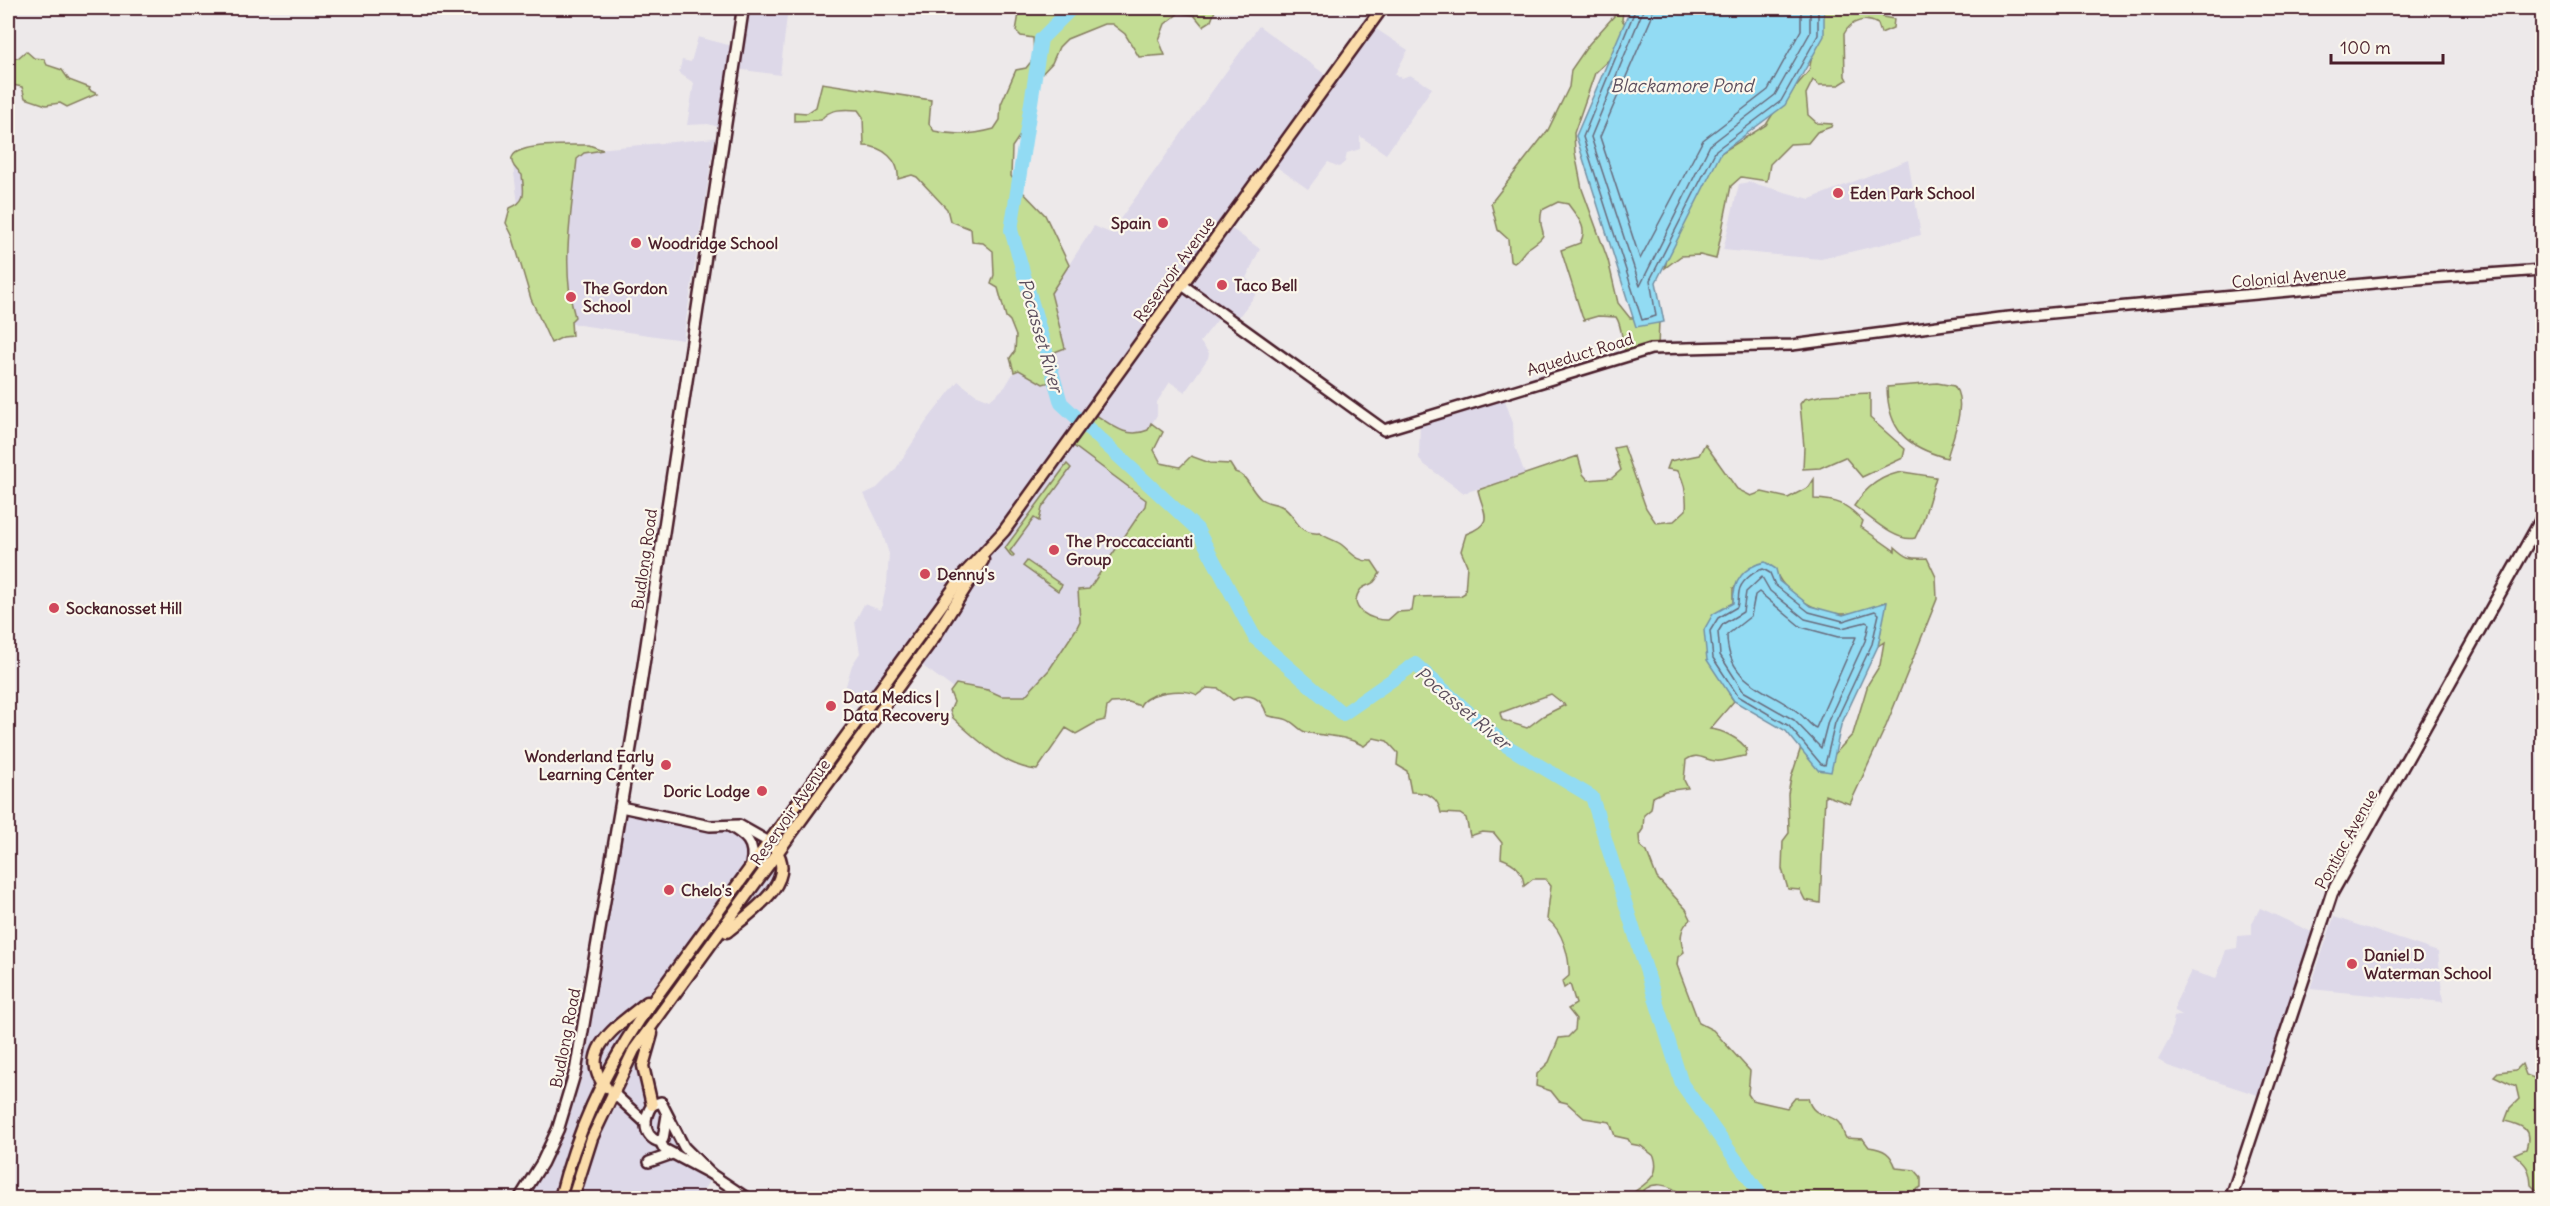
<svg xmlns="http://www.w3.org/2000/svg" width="2550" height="1206" viewBox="0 0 2550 1206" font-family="Delius,sans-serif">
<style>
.built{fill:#ddd8e8}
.green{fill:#c3dd94;stroke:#867e60;stroke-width:1.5;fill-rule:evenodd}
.water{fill:#92dbf3;stroke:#7590a3;stroke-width:1.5}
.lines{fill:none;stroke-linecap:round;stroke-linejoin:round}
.shore{stroke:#676a7b;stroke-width:1.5}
.river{stroke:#92dbf3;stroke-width:14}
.tertiary-casing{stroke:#4a1f2b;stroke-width:14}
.secondary-casing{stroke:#4a1f2b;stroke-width:15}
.primary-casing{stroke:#4a1f2b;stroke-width:15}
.tertiary{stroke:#fbf7ec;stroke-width:9}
.secondary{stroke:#fbf7ec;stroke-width:10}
.primary{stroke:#fbddab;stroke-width:10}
.poi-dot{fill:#d1495b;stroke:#fbf7ec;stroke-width:2}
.labels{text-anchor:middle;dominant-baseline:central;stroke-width:4.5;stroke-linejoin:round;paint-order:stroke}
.poi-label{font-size:16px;font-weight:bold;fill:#4a1f2b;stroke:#fbf7ec;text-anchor:start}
.street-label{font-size:16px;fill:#4a1f2b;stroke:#fbf7ec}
.water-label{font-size:18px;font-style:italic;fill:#5c4e5d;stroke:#fbf7ec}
</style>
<rect width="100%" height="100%" fill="#ede9ea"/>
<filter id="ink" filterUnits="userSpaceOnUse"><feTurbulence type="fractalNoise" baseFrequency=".0167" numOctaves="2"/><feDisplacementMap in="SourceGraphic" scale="12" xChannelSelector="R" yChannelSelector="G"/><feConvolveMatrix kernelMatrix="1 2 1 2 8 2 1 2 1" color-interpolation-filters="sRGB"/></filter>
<g filter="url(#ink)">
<g class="built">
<path d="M743,8H788L780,75L736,69L723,128L708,124L687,125L694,83L679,73L682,60L691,62L698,37L736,47Z"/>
<path d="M1370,25L1408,50L1395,74L1402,78L1410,75L1432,88L1386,154L1360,136V149L1347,153L1345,162L1339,167L1328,162L1308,189L1271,163L1228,226L1260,249L1246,278L1258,290L1257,293L1234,323L1222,315L1219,318L1200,342L1209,353L1208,358L1185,392L1170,382L1157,402V415L1148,430L1140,433H1122L1113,425L1071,444L1146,500V503L1089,589L1081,604L1080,621L1049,670L1025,696H1001L961,683L953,688L916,661L882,705L845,689L852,665L860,653L855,622L864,604L881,610L887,583L889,554L881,529L864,494L877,488L895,470L926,422L958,381L975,394L990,400L1005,387L1014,372L1019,370L1043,383L1047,355L1065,348L1051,293L1094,226L1110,233L1259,26L1330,78Z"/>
<path d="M715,138L683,340L552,321L523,244L512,157Z"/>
<path d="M1908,160L1921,235L1821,259L1723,250L1739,184L1749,182L1810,199Z"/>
<path d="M1503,395L1513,423L1514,444L1525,474L1464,493L1422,463L1419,458L1420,421Z"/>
<path d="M622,807L726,822L773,844L779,884L718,938L650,1033L647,1089L711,1178L698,1198H521L562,1123Z"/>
<path d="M2260,908L2318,935L2264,1097L2168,1066L2158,1060L2170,1038L2174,1017L2182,1015L2175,1011V1004L2191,971L2216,979L2226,950L2237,948L2238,936L2252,935V923Z"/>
<path d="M2334,917L2438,952L2443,1002L2310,989Z"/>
</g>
<g class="green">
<path d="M1020,8H1216L1211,21L1203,26L1194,15L1179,13L1165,24L1159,40L1165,55L1139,57L1125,34L1112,24H1104L1067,39L1059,47L1052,63L1038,78L1037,98L1023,131L1012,147L1011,176L1018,187L1045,215L1069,265L1051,293L1065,348L1047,355L1050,382L1043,384L1019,370L1014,372L1010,358L1015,351L1016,336L1010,321L1006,317L998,288L991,284L994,275L993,251L983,243L972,242L971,229L950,221L947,209L917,177L912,175L898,179C900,161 883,146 864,146L863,117L858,110C846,109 828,108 821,120L794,121V112L807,113L816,107L822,83L931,100L929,124L934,131C955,136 973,135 994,129L1000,120L1001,104L1016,70L1026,68L1034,58L1033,38L1021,36L1016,31Z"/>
<path d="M1614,8H1629L1623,11L1622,20L1628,27L1616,53L1595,73L1574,133L1575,153L1582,189L1608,260L1618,303L1630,318L1649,317L1659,321L1658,348L1626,354C1621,342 1623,327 1616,317L1598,316L1584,320L1582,316L1561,250L1580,243C1589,228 1577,217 1568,204L1558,202L1542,210C1535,237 1557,229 1527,249C1522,253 1520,260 1514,263L1510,261L1508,239L1498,230L1491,203L1548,130L1569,87L1571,70L1589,44L1615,15Z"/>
<path d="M1821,8H1879L1883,17L1894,19L1893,28L1881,33L1878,24C1866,17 1851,20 1844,34L1845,76L1847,80L1839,85H1819L1813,80L1806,94L1808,115L1817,123L1832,124L1831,127L1817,132L1808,143L1790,144L1770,164L1767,181L1741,177L1731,186L1716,259L1700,255L1681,256L1665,268L1668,253L1719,154L1766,125L1774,112L1809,71Z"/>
<path d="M26,51L34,58L44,59L47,65L62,70L69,80L90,88L89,90L97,94L67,107L60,103L46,105L25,98L22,87L8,84V57L18,58Z"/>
<path d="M589,145L603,150L584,153L577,159C572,210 560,267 575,317L571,321L572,336L563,337L551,343L531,299L512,235L506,223L510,208C527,201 524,192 522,175C481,139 575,146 589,145Z"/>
<path d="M1937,383L1954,386C1968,403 1952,439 1947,458C1907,447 1888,431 1887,387Z"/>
<path d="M1870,393V418L1905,449L1903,458L1862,477L1845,457L1820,468L1803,469L1804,447L1800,404L1804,399L1824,395Z"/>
<path d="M1091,412C1110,423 1125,440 1148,430L1151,423L1163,432L1154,450L1161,463L1180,467L1191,456L1210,463L1230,464L1235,472C1248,475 1250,490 1261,499C1268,504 1276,503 1283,507C1297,516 1296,535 1320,533C1327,539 1336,540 1342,545C1352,553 1357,562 1372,561L1380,573C1378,576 1377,579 1374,582C1371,585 1365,585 1361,589C1345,609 1372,621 1388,620L1397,612L1412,611L1414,597L1460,596L1465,593L1467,565L1461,551L1466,534C1496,523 1483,513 1478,490L1578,456L1583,474L1588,480L1612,478L1621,470L1614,448L1624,446L1646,508L1656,523L1674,521L1686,510C1687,497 1685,483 1678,471L1667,469L1670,461L1699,455L1705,444L1737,489L1751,496L1762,492L1788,498L1809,487L1814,479V499C1837,500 1846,503 1863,521L1861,527L1895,551V547C1907,558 1909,559 1927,558L1936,577L1937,599L1886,726L1850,804L1825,795L1820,903L1805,900L1800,890L1788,889L1782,869L1783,841L1789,833L1788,794L1791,778L1803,741L1830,759L1853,734L1868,684L1880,665L1884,642L1878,646L1886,602C1873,606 1854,615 1841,614C1815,612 1783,594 1775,569L1733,588V603L1727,606L1729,694L1734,701L1710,729C1722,730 1741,739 1747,750L1745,756C1736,757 1728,760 1720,761C1706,763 1699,750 1686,760L1684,780L1688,788L1665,791L1653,797L1651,809L1644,815L1643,829L1639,835L1640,846L1647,852L1657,878L1686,909L1691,919C1680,927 1679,940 1684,952L1678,957L1677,965L1699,1023L1713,1030L1750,1071L1748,1094L1752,1100L1787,1108L1795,1098H1808C1812,1117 1827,1113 1837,1121C1843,1126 1842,1132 1846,1138L1863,1139L1869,1147C1884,1149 1891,1153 1896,1168L1915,1170L1921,1177V1187L1916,1190L1913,1198H1685C1671,1183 1649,1178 1638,1198H1627C1640,1185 1662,1180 1654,1156L1641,1146L1631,1144L1628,1139L1615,1136L1610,1122L1584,1118L1567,1103L1559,1101L1551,1091L1536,1086L1537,1074L1549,1062L1559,1038L1568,1037L1575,1030L1576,1019L1568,1009L1576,1004L1570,984L1564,988L1562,982L1569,976C1570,958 1563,930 1547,919L1551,886L1545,879H1533L1524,886C1523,870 1515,863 1501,858L1502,843L1494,833L1482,832L1470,836L1466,818L1460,814L1441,813C1438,796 1427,792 1411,792L1407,771L1397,765L1398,753L1387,741L1374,738L1364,746C1344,734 1326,737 1305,732C1299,730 1293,721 1285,719C1279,717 1273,718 1267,715C1262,698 1250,691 1233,700L1219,689L1207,688L1197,695C1185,687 1145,692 1140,706L1129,702L1111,703L1107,707L1105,720L1097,722L1076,734L1066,728L1037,770C1005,767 976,739 953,718L950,711L954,702L950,692L956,684L988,690L1001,696H1025L1049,670L1076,629L1080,621L1078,590L1089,589L1145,506L1146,500L1071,444ZM1551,694L1565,705L1543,716L1527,728L1502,720L1500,713Z"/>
<path d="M1067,464L1071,468L1042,508L1039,521L1034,518L1010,551L1014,555L1012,557L1005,548Z"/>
<path d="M1903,472L1936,477L1923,521L1915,538C1896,543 1869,516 1854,506C1866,487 1881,475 1903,472Z"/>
<path d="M1027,561L1062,585L1058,591L1023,566Z"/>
<path d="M2522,1064L2526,1075L2542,1081V1198H2538L2536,1190L2531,1185C2530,1168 2526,1164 2514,1154L2526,1149C2533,1128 2521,1125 2505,1121L2510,1108L2519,1099L2516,1086L2494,1076L2498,1072L2516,1070Z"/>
</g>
<g class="water">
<path d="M1631,8H1824V36L1785,105L1721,153L1656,282L1664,322L1636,327L1576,136Z"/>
<path d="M1765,562L1776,569L1779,581L1810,606L1843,615L1887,602L1878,646L1841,725L1831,772L1818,770L1786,731L1734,701L1707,660L1704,630L1713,614L1733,603C1733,581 1743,567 1765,562Z"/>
</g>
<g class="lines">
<g class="shore">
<path d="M1636,8L1583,137L1642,320L1656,316L1650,280L1716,150L1781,101L1818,35V8"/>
<path d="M1644,8L1591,137L1640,286L1710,145L1775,95L1810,33V8"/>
<path d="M1653,8L1651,19L1600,137L1640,259L1703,140L1768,90L1801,30V8"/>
<path d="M1763,569L1770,573L1775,585L1809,612L1843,621L1875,611L1879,614L1872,644L1835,723L1825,765L1821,764L1789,726L1738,696L1713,658L1710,631L1718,618L1737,607C1739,601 1738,597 1739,592C1740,582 1754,571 1763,569Z"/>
<path d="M1762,577L1770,591L1805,619L1842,628L1866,622L1869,624L1865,641L1828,721L1821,748L1794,720L1743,691L1720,655L1718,632L1723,624L1743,612L1746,592Z"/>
<path d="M1759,592L1801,627L1838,637H1856L1816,728C1809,725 1806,718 1799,713C1769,689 1727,684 1727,635L1751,616L1755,595Z"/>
</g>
<path class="river" d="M1072,8L1041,39L1011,230L1061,403L1197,529L1255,638L1343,714L1415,664L1505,745L1592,797L1682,1084L1763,1198"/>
<defs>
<g id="tertiary">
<path d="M1181,284L1384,430L1651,349L1792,345L1999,318L2417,279L2542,270"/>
<path d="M621,807L710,826L739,825L769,842"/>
<path d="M729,826C745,835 756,843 751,864"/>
<path d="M612,1092L646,1123"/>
<path d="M667,1115L663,1139L657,1141C642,1134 644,1117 652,1105L661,1102L684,1147L711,1174"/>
<path d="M660,1141L664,1149L711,1174L747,1198"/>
<path d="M649,1162L672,1154"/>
</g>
<g id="secondary">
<path d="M520,1198L542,1163L558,1129L576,1069L635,721L743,8"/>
<path d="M2231,1198L2332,893L2542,518"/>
</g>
<g id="primary">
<path d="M727,932C750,913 799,882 775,849"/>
<path d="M652,1034L643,1066L652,1105"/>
<path d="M606,1087C574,1051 622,1023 647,1002"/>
<path d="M560,1198C576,1134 603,1074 640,1019L965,573L1004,531L1382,8"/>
<path d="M573,1198L592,1138L634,1050L935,636L983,560"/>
</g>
</defs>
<use href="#tertiary" class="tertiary-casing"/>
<use href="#secondary" class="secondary-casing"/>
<use href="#primary" class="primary-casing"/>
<use href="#tertiary" class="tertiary"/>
<use href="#secondary" class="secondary"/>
<use href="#primary" class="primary"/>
</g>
</g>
<g class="poi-dot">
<circle cx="1838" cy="193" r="6"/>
<circle cx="1163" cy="223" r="6"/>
<circle cx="636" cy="243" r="6"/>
<circle cx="1222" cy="285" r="6"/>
<circle cx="571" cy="297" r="6"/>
<circle cx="1054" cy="550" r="6"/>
<circle cx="925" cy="574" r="6"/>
<circle cx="54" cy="608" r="6"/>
<circle cx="831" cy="706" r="6"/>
<circle cx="666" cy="765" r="6"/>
<circle cx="762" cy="791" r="6"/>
<circle cx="669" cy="890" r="6"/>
<circle cx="2352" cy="964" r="6"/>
</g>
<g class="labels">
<g class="poi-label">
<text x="1850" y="193">Eden Park School</text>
<text x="1151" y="223" text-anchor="end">Spain</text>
<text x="648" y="243">Woodridge School</text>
<text x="1234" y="285">Taco Bell</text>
<text x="583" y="288">The Gordon<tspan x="583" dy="18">School</tspan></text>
<text x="1066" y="541">The Proccaccianti<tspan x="1066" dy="18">Group</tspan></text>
<text x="937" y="574">Denny's</text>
<text x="66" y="608">Sockanosset Hill</text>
<text x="843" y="697">Data Medics |<tspan x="843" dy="18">Data Recovery</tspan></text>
<text x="654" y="756" text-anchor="end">Wonderland Early<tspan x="654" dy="18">Learning Center</tspan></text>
<text x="750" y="791" text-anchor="end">Doric Lodge</text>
<text x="681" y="890">Chelo's</text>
<text x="2364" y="955">Daniel D<tspan x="2364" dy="18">Waterman School</tspan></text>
</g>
<g class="street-label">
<text transform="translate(1174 269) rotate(-54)">Reservoir Avenue</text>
<text transform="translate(2289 277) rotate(-5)">Colonial Avenue</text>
<text transform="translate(1580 354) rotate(-17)">Aqueduct Road</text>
<text transform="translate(644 559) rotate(-82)">Budlong Road</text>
<text transform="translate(790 812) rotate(-55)">Reservoir Avenue</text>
<text transform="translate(2346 839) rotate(-61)">Pontiac Avenue</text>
<text transform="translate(565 1038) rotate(-79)">Budlong Road</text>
</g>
<g class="water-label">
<text x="1682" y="85">Blackamore Pond</text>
<text transform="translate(1041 335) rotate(74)">Pocasset River</text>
<text transform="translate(1463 708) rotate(40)">Pocasset River</text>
</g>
</g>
<rect width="2550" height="1206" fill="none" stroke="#fbf7ec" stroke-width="30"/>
<rect x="15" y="15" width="2520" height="1176" fill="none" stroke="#4a1f2b" stroke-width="2" filter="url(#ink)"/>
<path d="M2331 54v9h112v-9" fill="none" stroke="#4a1f2b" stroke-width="3"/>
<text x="2340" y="54" font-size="18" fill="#4a1f2b" stroke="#fbf7ec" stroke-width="4.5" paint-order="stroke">100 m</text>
</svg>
